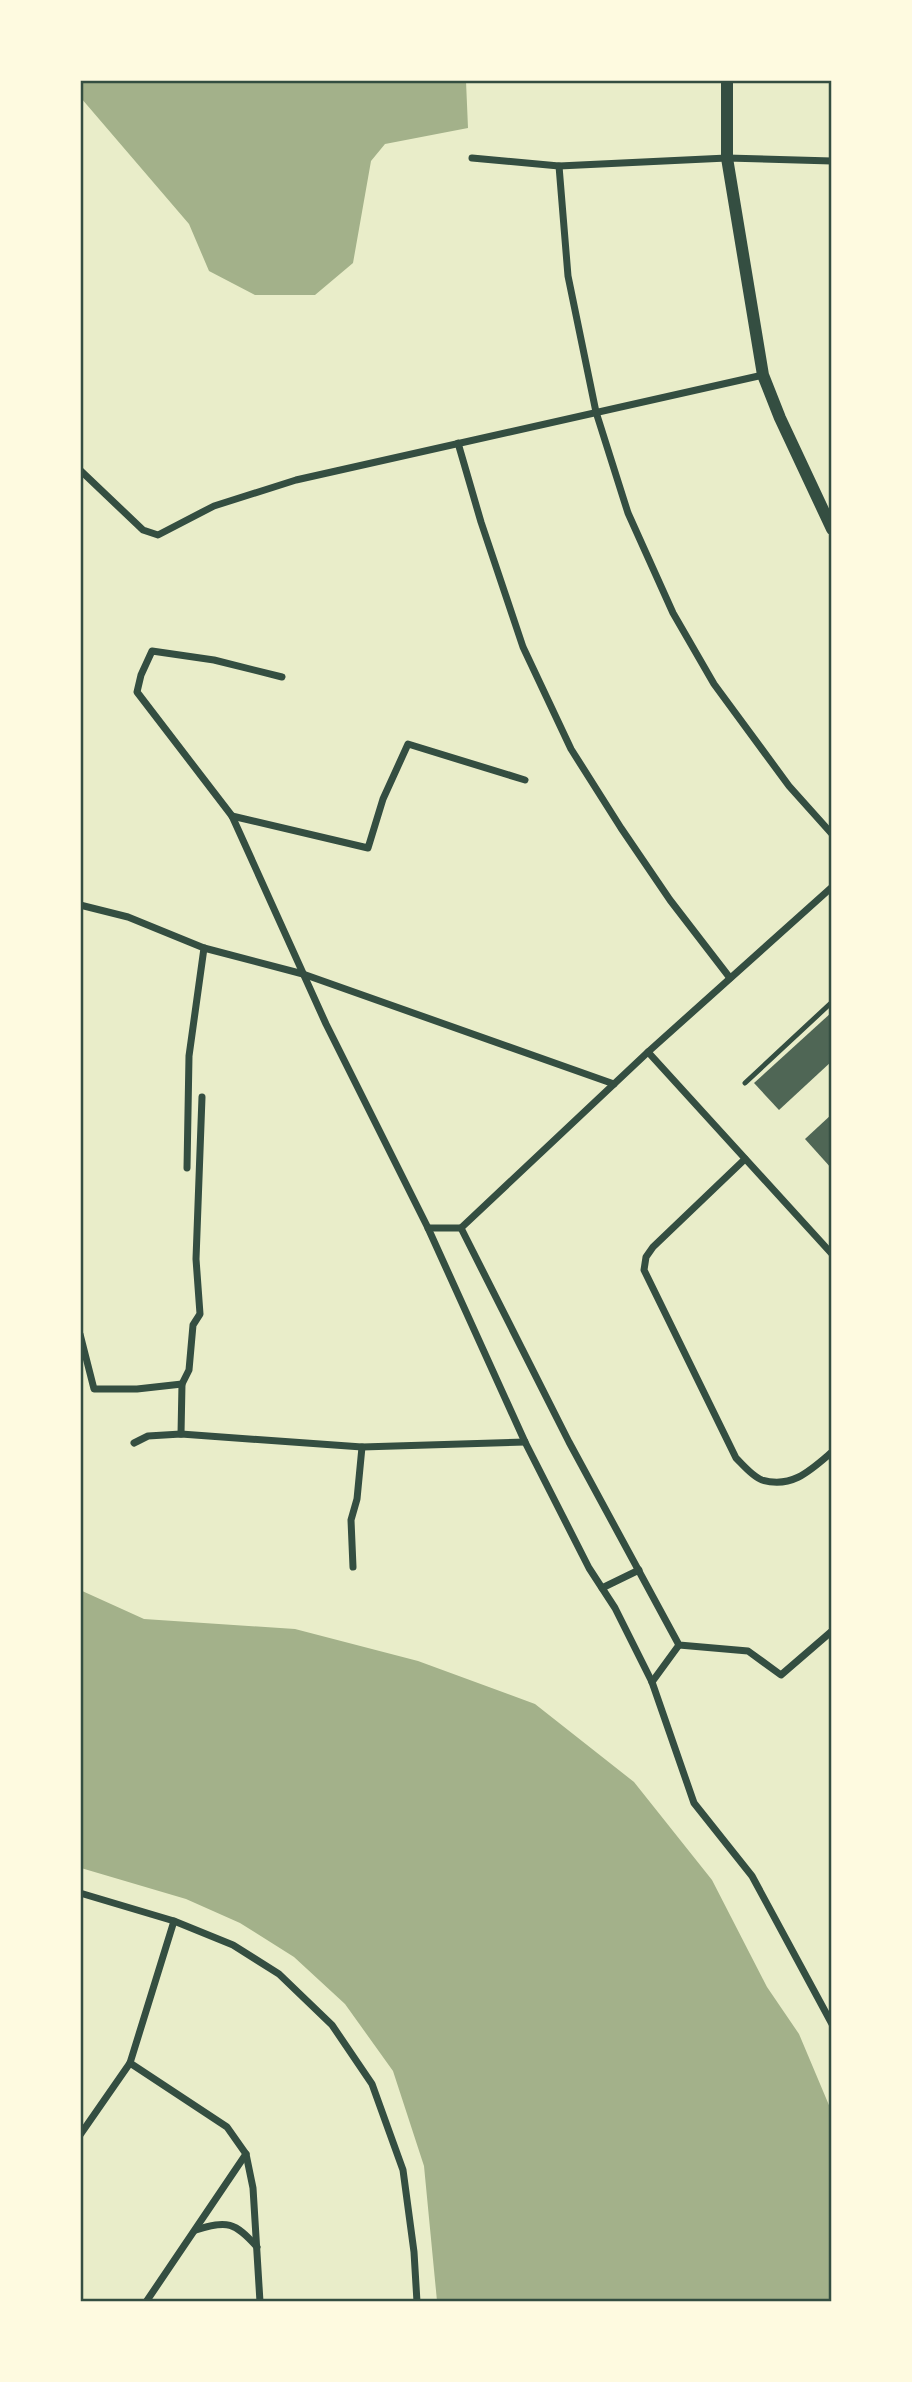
<svg xmlns="http://www.w3.org/2000/svg" width="912" height="2382" viewBox="0 0 912 2382" font-family="'DejaVu Sans',sans-serif">
<style>
.water{fill:#a3b18a}
.building{fill:#4f6655}
.lines{fill:none;stroke-linecap:round;stroke-linejoin:round}
.service{stroke:#344e41;stroke-width:5}
.minor{stroke:#344e41;stroke-width:7}
.tertiary{stroke:#344e41;stroke-width:12}
.neatline{fill:none;stroke:#344e41;stroke-width:2.5}
</style>
<rect width="100%" height="100%" fill="#e9edc9"/>
<g class="water">
<path d="M80,81H466L468,128L385,144L371,161L353,263L315,295H255L209,271L189,224L81,98Z"/>
<path d="M80,1590L144,1619L295,1629L418,1661L535,1704L634,1782L712,1880L767,1987L799,2034L831,2110V2301H437L424,2166L393,2071L345,2004L294,1957L240,1923L186,1899L81,1868Z"/>
</g>
<g class="building">
<path d="M832,1012V1061L779,1110L754,1083Z"/>
<path d="M832,1114V1169L805,1139Z"/>
</g>
<g class="lines">
<path class="service" d="M745,1083L832,1002"/>
<g class="minor">
<path d="M472,158L559,166L727,158L832,161"/>
<path d="M559,166L568,276L596,412L628,513L673,613L714,684L789,786L832,834"/>
<path d="M458,443L481,522L523,647L571,749L621,828L670,900L730,978"/>
<path d="M80,470L143,530L158,535L214,506L296,480L763,375"/>
<path d="M282,677L214,660L152,651L141,675L137,692L232,816L326,1024L428,1228L525,1442L589,1568L615,1608L652,1682L694,1803L752,1876L832,2024"/>
<path d="M232,816L368,848L383,799L408,744L525,780"/>
<path d="M832,887L648,1052L461,1228L569,1442L679,1645L748,1651L781,1675L832,1631"/>
<path d="M80,905L128,917L204,948L303,974L614,1084"/>
<path d="M648,1052L832,1254"/>
<path d="M745,1159L653,1247L646,1257L644,1270L736,1458C743,1465 753,1477 762,1480C792,1489 811,1470 832,1452"/>
<path d="M187,1168L189,1056L204,948"/>
<path d="M428,1228H461"/>
<path d="M80,1334L94,1389H137L182,1384"/>
<path d="M181,1434L182,1384L189,1370L193,1325L200,1314L196,1259L202,1097"/>
<path d="M134,1443L148,1436L181,1434L362,1447L525,1442"/>
<path d="M353,1567L351,1520L357,1499L362,1447"/>
<path d="M602,1588L639,1570"/>
<path d="M652,1682L679,1645"/>
<path d="M80,1893L174,1921L233,1945L279,1974L332,2025L372,2084L403,2170L414,2252L417,2302"/>
<path d="M130,2063L227,2127L246,2154L253,2188L260,2302"/>
<path d="M80,2135L130,2063L174,1921"/>
<path d="M196,2230C227,2220 235,2222 257,2247"/>
<path d="M146,2302L246,2154"/>
</g>
<path class="tertiary" d="M727,80V158L763,375L780,418L832,529"/>
</g>
<rect width="912" height="2382" fill="none" stroke="#fefae0" stroke-width="164"/>
<rect x="82" y="82" width="748" height="2218" class="neatline"/>
</svg>
